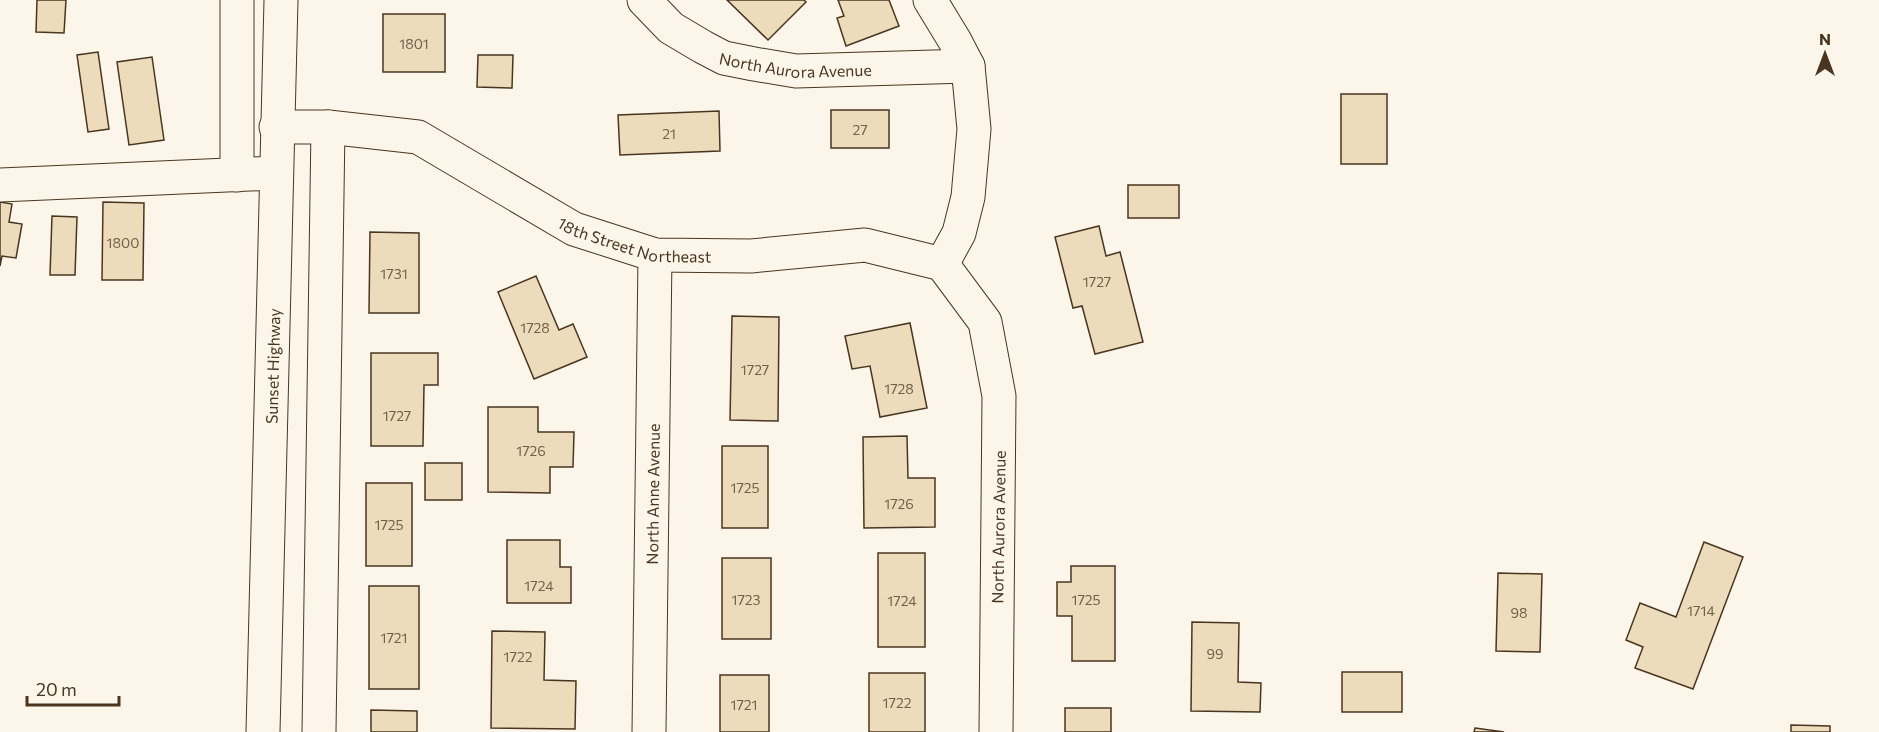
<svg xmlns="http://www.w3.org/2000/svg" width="1879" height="732" viewBox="0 0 1879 732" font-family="Commissioner,sans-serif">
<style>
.building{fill:#ecdcbc;stroke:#4a3520;stroke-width:1.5}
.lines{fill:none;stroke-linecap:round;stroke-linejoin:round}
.minor-casing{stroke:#4a3520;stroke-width:35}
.highway-casing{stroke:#4a3520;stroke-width:35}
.minor{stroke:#fbf6e9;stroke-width:33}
.highway{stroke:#fbf6e9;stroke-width:33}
.labels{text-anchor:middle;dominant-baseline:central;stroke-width:4.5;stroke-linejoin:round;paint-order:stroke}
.number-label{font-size:14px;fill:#725f47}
.street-label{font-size:16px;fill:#4a3520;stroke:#fbf6e9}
</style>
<rect width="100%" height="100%" fill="#fbf6e9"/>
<g class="building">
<path d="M37,0H66L64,33L36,32Z"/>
<path d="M727,0H804L806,2L768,40Z"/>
<path d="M838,0H889L899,26L846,46L837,18L844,16Z"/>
<rect x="383" y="14" width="62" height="58"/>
<path d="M98,52L109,129L88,132L77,55Z"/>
<path d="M478,55H513L512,88L477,87Z"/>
<path d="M152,57L164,140L129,145L117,62Z"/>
<rect x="1341" y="94" width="46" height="70"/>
<rect x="831" y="110" width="58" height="38"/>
<path d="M719,111L720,151L620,155L618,115Z"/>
<rect x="1128" y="185" width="51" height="33"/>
<path d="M0,202L12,204L9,222L22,224L16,258L2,256L0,266Z"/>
<path d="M103,202L144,203L143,280H102Z"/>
<path d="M52,216L77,217L75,275H50Z"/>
<path d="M1099,226L1106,256L1120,252L1143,342L1095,354L1082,306L1073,308L1055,237Z"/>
<path d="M370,232L419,233V313H369Z"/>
<path d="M536,276L559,330L573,324L587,357L534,379L498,292Z"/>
<path d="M732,316L779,317L778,421L730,420Z"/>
<path d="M910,323L927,408L880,417L870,366L852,369L845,336Z"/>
<path d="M371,353H438V385H424L423,446H371Z"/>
<path d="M488,407H538V432H574L573,467H550V493L488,492Z"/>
<path d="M907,436L908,478H935V527L864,528L863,437Z"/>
<rect x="722" y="446" width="46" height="82"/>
<rect x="425" y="463" width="37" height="37"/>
<rect x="366" y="483" width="46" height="83"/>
<path d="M507,540H560V567H571V603H507Z"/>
<path d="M1704,542L1743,557L1693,689L1635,668L1643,647L1626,640L1640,603L1676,617Z"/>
<rect x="878" y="553" width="47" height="94"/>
<rect x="722" y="558" width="49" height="81"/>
<path d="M1071,566H1115V661H1072V616H1057V582H1071Z"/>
<path d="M1498,573L1542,574L1540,652L1496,651Z"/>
<rect x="369" y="586" width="50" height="103"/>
<path d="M1192,622L1239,623L1238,682L1261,683L1260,712L1191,711Z"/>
<path d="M492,631L545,632L544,680L576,681L575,729L491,728Z"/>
<rect x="1342" y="672" width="60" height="40"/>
<rect x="869" y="673" width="56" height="59"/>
<rect x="720" y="675" width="49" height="57"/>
<rect x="1065" y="708" width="46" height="24"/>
<path d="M371,710L417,711V732H371Z"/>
<path d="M1791,725L1830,726V732H1791Z"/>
<path d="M1475,728L1504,732H1474Z"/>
</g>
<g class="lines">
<defs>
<g id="minor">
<path d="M237,0V175"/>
<path id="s1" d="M644,0L671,28L703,47L724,58L754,64L796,71L968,66"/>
<path d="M930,0L955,41L968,66L974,129L968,197L959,233L942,264"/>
<path id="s2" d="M276,127H328L418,137L574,229L655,255L751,256L865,245L942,264L985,322L999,396L996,732"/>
<path d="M0,185L275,173"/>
<path d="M319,732L328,127"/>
<path id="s3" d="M649,732L655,255"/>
</g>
<g id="highway">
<path id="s4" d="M263,732L281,0"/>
</g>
</defs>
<use href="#minor" class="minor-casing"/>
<use href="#highway" class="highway-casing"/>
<use href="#minor" class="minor"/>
<use href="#highway" class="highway"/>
</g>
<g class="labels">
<g class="number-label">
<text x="414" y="43">1801</text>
<text x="860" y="129">27</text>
<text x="669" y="133">21</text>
<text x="123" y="242">1800</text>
<text x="394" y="273">1731</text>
<text x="1097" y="281">1727</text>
<text x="535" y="327">1728</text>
<text x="755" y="369">1727</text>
<text x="899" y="388">1728</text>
<text x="397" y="415">1727</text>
<text x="531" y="450">1726</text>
<text x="745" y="487">1725</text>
<text x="899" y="503">1726</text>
<text x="389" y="524">1725</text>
<text x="539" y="585">1724</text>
<text x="746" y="599">1723</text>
<text x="1086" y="599">1725</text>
<text x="902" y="600">1724</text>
<text x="1701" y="610">1714</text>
<text x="1519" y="612">98</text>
<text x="394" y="637">1721</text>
<text x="1215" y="653">99</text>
<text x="518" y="656">1722</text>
<text x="897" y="702">1722</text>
<text x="744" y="704">1721</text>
</g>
<g class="street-label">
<text stroke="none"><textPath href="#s1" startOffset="172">North Aurora Avenue</textPath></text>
<text stroke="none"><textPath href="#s2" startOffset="386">18th Street Northeast</textPath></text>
<text stroke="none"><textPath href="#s4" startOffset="366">Sunset Highway</textPath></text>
<text stroke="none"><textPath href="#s3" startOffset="238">North Anne Avenue</textPath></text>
<text transform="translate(998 527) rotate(-89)">North Aurora Avenue</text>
</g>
</g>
<g transform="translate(1825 54)" stroke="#fbf6e9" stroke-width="4.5" paint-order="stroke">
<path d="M0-4.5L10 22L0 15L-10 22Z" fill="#4a3520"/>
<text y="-9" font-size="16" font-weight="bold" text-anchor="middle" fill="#4a3520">N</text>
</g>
<path d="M27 696v9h92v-9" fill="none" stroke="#4a3520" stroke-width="3"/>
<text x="36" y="696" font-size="18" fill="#4a3520" stroke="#fbf6e9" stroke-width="4.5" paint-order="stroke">20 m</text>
</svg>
